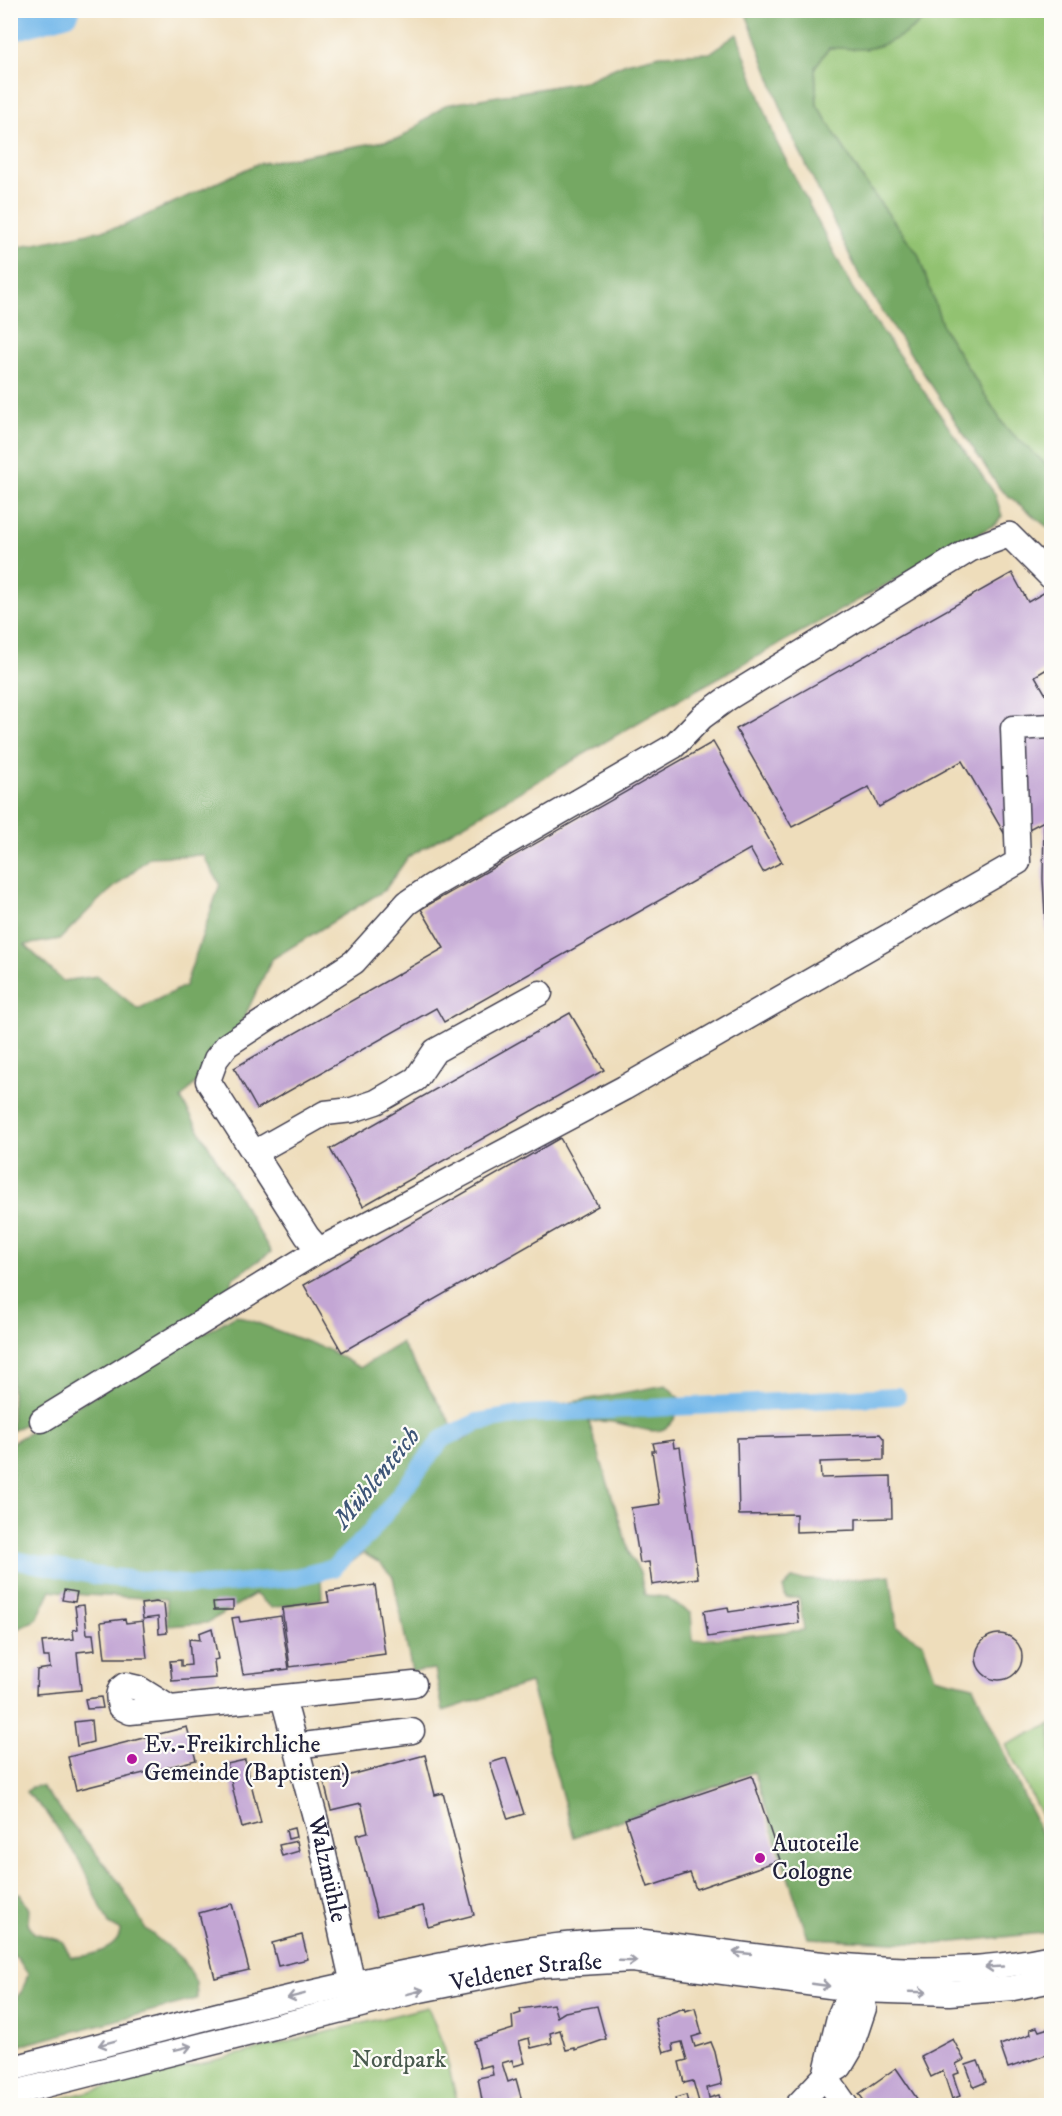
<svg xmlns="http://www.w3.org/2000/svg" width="1062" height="2116" viewBox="0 0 1062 2116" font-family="'IM FELL DW Pica',serif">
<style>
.green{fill:#92c271;stroke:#5a7256;stroke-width:1.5}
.forest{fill:#75a863;stroke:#4c654f;stroke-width:1.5;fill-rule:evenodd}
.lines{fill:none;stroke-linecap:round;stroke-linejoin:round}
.canal{stroke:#73b8ea;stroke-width:18}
.river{stroke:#73b8ea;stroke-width:32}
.building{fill:#c3a6d4}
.minor-casing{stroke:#413e4e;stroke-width:27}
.minor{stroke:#fff;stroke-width:24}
.oneway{stroke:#9c9ca7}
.poi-dot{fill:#b5179e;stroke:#fdfcf7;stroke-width:2}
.labels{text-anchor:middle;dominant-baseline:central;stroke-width:4.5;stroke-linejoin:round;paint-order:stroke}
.poi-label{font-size:24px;fill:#22223b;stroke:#fdfcf7;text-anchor:start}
.street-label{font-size:24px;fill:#22223b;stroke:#fdfcf7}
.park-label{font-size:24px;fill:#495a4e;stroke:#fdfcf7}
.water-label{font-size:26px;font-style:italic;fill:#3e5678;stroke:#fdfcf7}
</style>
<rect width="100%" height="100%" fill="#fdfcf7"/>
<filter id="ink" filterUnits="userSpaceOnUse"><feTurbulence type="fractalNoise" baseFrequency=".0167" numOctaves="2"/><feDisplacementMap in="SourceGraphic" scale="12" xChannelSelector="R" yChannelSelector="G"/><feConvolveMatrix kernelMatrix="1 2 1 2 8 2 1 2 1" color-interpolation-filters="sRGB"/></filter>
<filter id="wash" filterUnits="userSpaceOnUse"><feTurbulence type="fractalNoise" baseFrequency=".008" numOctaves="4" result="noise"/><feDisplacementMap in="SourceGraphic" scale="24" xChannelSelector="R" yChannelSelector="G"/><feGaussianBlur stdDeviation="1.35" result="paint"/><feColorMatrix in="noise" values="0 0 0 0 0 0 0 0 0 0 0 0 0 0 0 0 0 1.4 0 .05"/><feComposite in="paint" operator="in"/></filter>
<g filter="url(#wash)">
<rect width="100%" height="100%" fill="#edb"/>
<g class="green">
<path d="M929,11H1051V469L1005,427L944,330L918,254L866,184L817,105L815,67L829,48L844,47L925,19Z"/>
<path d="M1051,1724V1823L1046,1825L1006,1745Z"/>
<path d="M428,2007L444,2047L458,2105H35Z"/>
</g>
<g class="forest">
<path d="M745,11H929C919,28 891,44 871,48C858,51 842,47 829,48L815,67L817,105L866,184L918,254L944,330L1005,427L1051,469V530L1000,489L861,279L789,129Z"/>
<path d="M737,34L776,141L853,289L995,494L1002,516L996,524L651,715L408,857L385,890L272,959L233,1041L181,1099L271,1252L233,1278L228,1303L232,1312L12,1431L10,249L123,226L257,164L401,138L445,105L585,81L626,63L660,55L710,53ZM203,855L220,884L185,986L138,1009L97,976L63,981L25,945L60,939L98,901L150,857Z"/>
<path d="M236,1315L329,1350L360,1368L401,1343L462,1441L481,1428L499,1411L562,1404L666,1385L682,1401C669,1444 650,1430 618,1423C609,1421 598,1421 589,1422L631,1558L640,1572L645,1595L665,1597L691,1613L693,1641L804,1630L799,1598H786L783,1588L792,1579L831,1581L890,1575L897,1627L923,1643L935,1677L973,1686L1051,1855V1932L935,1944L808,1938L754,1772L574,1837L530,1683L443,1711L435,1669L412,1672L393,1577L380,1563L363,1553L338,1573L321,1578L322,1599L272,1608L255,1594L207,1623L168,1626L166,1599L85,1595L51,1590L37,1619L11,1633V1443Z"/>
<path d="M41,1786L119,1882L146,1929L182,1959L196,1982L197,1999L11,2048V2020L16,2019L11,2004L22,1991L28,1974L18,1959L11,1954V1897L20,1894L29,1909L28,1923L34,1933L62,1941L71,1957C87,1957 120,1950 120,1930L109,1924L79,1860L47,1813L26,1792L31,1787Z"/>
</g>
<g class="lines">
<path class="canal" d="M10,1559L98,1576L204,1586L292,1578L333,1568L369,1534L442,1439L478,1422L527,1414L897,1396"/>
<path class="river" d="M10,26L64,10"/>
</g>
<g id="blocks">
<g class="building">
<path d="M1012,573L1028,602L1052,588V666L1035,676L1052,705V1041L1043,879L1044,821L1008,840L962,761L879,807L869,787L792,827L736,729Z"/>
<path d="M713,742L782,862L763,872L750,849L444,1022L436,1008L257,1109L234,1068L444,948L421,909Z"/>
<path d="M570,1013L604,1070L363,1206L330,1149Z"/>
<path d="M560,1138L598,1206L342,1352L304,1285Z"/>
<path d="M880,1434L884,1439V1460L820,1462L821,1478L891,1476L892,1518L856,1519V1530L796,1532V1514L739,1515L737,1438Z"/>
<path d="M673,1440L674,1448L680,1447L698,1578L652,1585L649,1562L640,1563L631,1508L660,1504L652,1451H655L653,1443Z"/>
<path d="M375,1585L385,1654L290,1667L282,1608L329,1602L327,1592Z"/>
<path d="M64,1590L77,1592L75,1602L62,1600Z"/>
<path d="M233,1601V1610H214L213,1602Z"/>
<path d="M156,1602L164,1604L167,1633L159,1634L158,1617L143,1619L141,1604Z"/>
<path d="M796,1602L799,1623L708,1637L704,1611L728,1607L729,1612Z"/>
<path d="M84,1605L87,1634H93L95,1650L77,1652L81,1690L36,1694L37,1670L50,1668L49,1657H44L42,1642L74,1639L73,1630L78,1629L75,1606Z"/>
<path d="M281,1616L289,1669L243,1674L232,1618L239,1617L240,1622Z"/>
<path d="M125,1619L126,1623L143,1621L147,1658H105L101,1622Z"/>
<path d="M212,1628L218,1659L214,1660L216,1678L172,1681L170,1661L181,1660V1666L191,1665L189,1639L200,1640L199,1633Z"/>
<circle cx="999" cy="1657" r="23"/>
<path d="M101,1697L103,1708L87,1709L85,1699Z"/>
<path d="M91,1720L93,1742L77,1746L74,1722Z"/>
<path d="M187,1727L196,1760L76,1790L68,1757Z"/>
<path d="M425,1755L435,1795L443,1793L474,1915L428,1927L423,1906L377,1917L356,1835L368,1832L361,1803L331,1810L324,1782L335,1779L332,1770L340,1768L343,1777Z"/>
<path d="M506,1758L524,1814L508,1819L490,1763Z"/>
<path d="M245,1760L261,1823L242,1828L227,1764Z"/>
<path d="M752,1776L780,1860L696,1889L690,1873L648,1887L625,1819Z"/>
<path d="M294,1828L296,1837L288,1839L286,1830Z"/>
<path d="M297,1841L299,1851L282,1856L279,1845Z"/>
<path d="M232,1904L249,1970L215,1978L199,1913Z"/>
<path d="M302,1935L308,1959L278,1966L272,1943Z"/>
<path d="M553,2004L557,2017L565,2012L597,2006L606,2039L575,2050V2048L566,2050L560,2030L550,2033L552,2043L531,2048L529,2038L519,2041L525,2063L514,2066L512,2060L502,2063L508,2082L516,2079L522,2101L513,2103V2106H483L478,2078L493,2075L491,2065L480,2068L474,2041L513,2029L512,2016L521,2013L520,2009Z"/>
<path d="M684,2008L685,2011L695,2008L702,2034L692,2037L695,2047L711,2042L715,2052L722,2084L707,2088L709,2098L719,2095L722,2106H689L699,2102L693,2081L684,2083L679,2062L687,2060L682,2042L673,2044L674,2050L664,2053L655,2019Z"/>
<path d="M1037,2027L1039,2031L1052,2027V2053L1008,2068L1000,2045L1031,2034L1030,2029Z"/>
<path d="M953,2039L964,2060L956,2064L959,2073L953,2075L960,2096L952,2099L943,2071L931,2077L921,2056Z"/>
<path d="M978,2061L986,2082L974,2087L966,2065Z"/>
<path d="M896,2068L922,2106H908L905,2102L901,2106H868L859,2094Z"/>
<path d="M686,2095L689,2106H677L675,2098Z"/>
</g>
</g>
</g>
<g filter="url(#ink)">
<use href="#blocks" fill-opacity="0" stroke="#413e4e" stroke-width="1.5"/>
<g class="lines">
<defs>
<g id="minor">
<path d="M1052,578L1009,535L971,549L728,698L702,717L674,746L432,886L407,903L354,962L227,1045L216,1059L208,1081L307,1236L319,1250L624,1088L1018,862L1013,728L1052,726"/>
<path d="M254,1153L325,1113L352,1110L376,1102L416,1079L435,1051L540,993"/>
<path d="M42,1420L319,1250"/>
<path id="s1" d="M283,1698L319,1832L356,1998"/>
<path d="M170,1708L138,1688L125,1685C116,1691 118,1698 120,1707L130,1712L414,1684"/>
<path d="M296,1746L412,1731"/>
<path d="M10,2069C147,2033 284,1996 423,1969C493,1955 562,1941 635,1941C771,1956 916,1987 1052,1957"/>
<path d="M825,2076L839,2017L845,2003L860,1990"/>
<path d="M825,2076L846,2106"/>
<path id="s2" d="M10,2094L420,1990L544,1965L632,1960L860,1990L949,1993L1013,1988L1052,1980"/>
<path d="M797,2106L825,2076L840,2067L850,2050L864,2008L860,1990L862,1975"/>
</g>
</defs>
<use href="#minor" class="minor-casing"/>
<use href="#minor" class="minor"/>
</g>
<defs><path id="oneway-shaft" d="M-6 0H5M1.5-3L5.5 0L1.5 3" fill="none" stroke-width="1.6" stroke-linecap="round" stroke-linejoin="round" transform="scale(1.5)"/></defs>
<g class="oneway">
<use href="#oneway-shaft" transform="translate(742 1953) rotate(-174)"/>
<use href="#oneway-shaft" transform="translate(628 1961) rotate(2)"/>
<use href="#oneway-shaft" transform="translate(994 1967) rotate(177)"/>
<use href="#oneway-shaft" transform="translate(821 1985) rotate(8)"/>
<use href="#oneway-shaft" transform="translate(415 1992) rotate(-15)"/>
<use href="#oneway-shaft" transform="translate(918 1992) rotate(2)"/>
<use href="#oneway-shaft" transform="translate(296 1996) rotate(166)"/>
<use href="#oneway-shaft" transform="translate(107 2043) rotate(165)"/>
<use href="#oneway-shaft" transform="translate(183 2048) rotate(-14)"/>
</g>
</g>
<g class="poi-dot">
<circle cx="132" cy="1759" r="6"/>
<circle cx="760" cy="1858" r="6"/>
</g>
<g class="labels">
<g class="poi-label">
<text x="144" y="1745">Ev.-Freikirchliche<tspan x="144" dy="28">Gemeinde (Baptisten)</tspan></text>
<text x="772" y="1844">Autoteile<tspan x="772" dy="28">Cologne</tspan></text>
</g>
<g class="street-label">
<text stroke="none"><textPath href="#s1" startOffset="177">Walzmühle</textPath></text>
<text stroke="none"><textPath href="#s2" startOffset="531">Veldener Straße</textPath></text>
</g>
<g class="park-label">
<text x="399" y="2060">Nordpark</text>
</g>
<g class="water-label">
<text transform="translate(377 1478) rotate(-51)">Mühlenteich</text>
</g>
</g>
<rect width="1062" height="2116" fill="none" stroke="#fdfcf7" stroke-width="36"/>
</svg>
